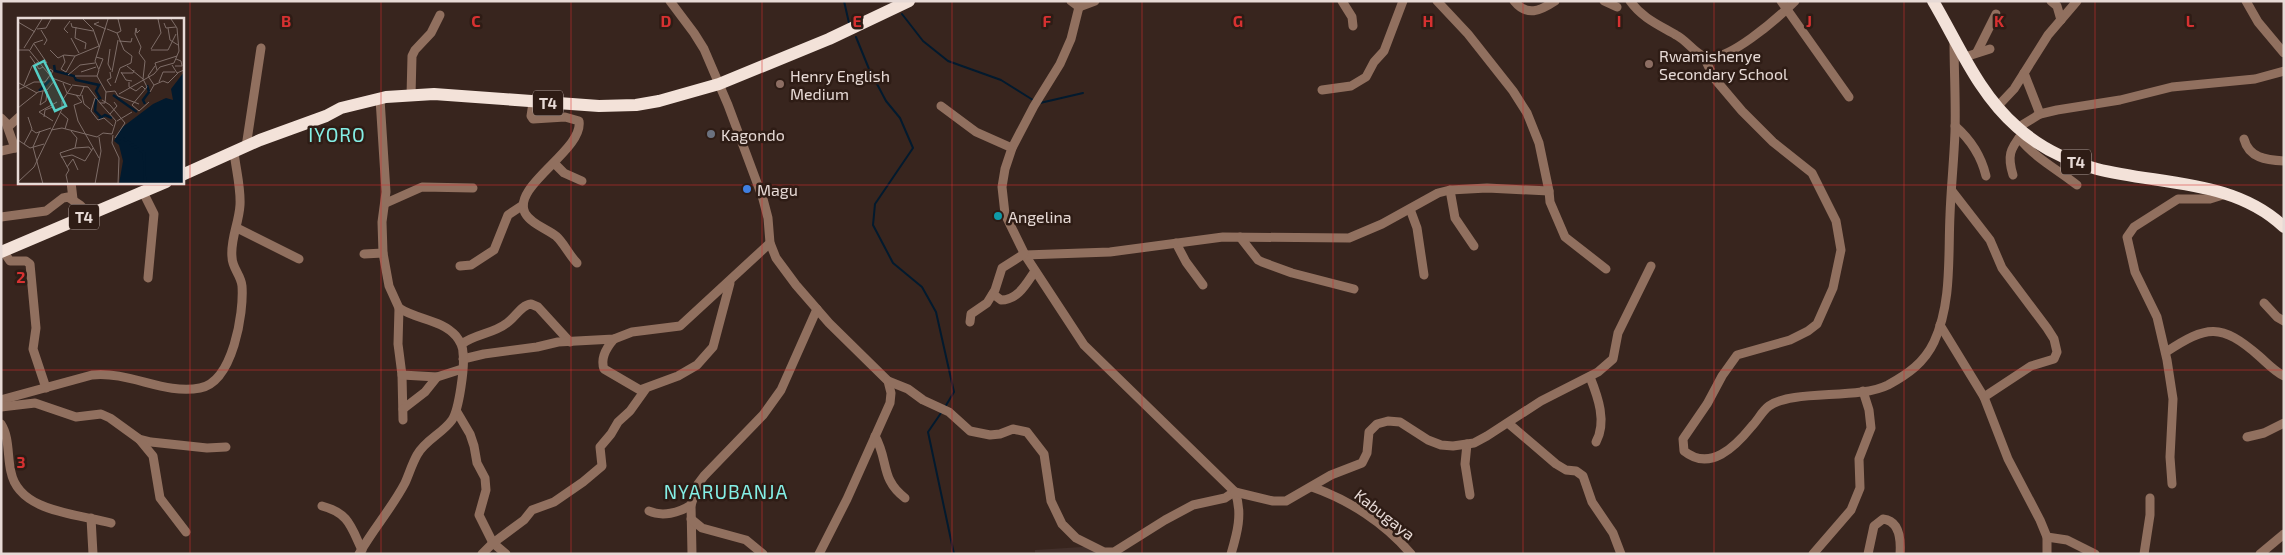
<svg xmlns="http://www.w3.org/2000/svg" width="2285" height="555" viewBox="0 0 2285 555" font-family="'Exo 2',sans-serif">
<style>
.education{fill:#43302b}
.lines{fill:none;stroke-linecap:round;stroke-linejoin:round}
.stream{stroke:#021a2e;stroke-width:2}
.minor{stroke:#91705f;stroke-width:9}
.highway{stroke:#f3e2d9;stroke-width:12}
.grid{fill:none;stroke:#d73131;stroke-width:1;stroke-opacity:0.55}
.education-dot{fill:#8d6e63;stroke:#2e1c15;stroke-width:2}
.worship-dot{fill:#6b7280;stroke:#2e1c15;stroke-width:2}
.shop-dot{fill:#3f7fe0;stroke:#2e1c15;stroke-width:2}
.culture-dot{fill:#0f9aa8;stroke:#2e1c15;stroke-width:2}
.labels{text-anchor:middle;dominant-baseline:central;stroke-width:5;stroke-linejoin:round;paint-order:stroke}
.shield{fill:#2e1c15;stroke:#b0a19c;stroke-width:1}
.shield-label{font-size:15px;font-weight:bold;fill:#e7dad6}
.poi-label{font-size:16px;fill:#e7dad6;stroke:#2e1c15;text-anchor:start}
.street-label{font-size:16px;fill:#e7dad6;stroke:#2e1c15}
.quarter-label{font-size:19px;letter-spacing:1px;fill:#84efe6;stroke:#2e1c15}
.inset-river{fill:none;stroke:#021a2e;stroke-width:2.5}
.inset-road{fill:none;stroke:#7e6d68;stroke-width:1}
.view{fill:#55cec5;fill-opacity:0.15;stroke:#55cec5;stroke-width:2.5}
.inset-edge{fill:none;stroke:#e7dad6;stroke-width:2.5}
.grid-label{font-size:16px;text-anchor:middle;font-weight:bold;fill:#d73131;stroke:#2e1c15;stroke-width:5;stroke-linejoin:round;paint-order:stroke}
</style>
<rect width="100%" height="100%" fill="#38251e"/>
<path class="education" d="M1098,546L1105,554H1035V550Z"/>
<g class="lines">
<g class="stream">
<path d="M844,1L849,23"/>
<path d="M902,14L923,41L948,61L1001,80L1033,100"/>
<path d="M856,37L869,69L886,101L900,118L913,148L875,204L873,225L893,263L922,287L936,312L954,392L945,407"/>
<path d="M1040,103L1083,93"/>
<path d="M941,413L928,432L954,554"/>
</g>
<g class="minor">
<path d="M670,1L694,33L704,49L728,105L763,199L768,218L770,243L776,258L796,285L829,323L888,381L891,393L890,403L847,499L819,554"/>
<path d="M1071,1L1079,7L1071,39L1060,64L1034,106L1012,148L1005,169L1002,187L1005,214L1025,255L1084,345L1235,492C1243,513 1237,534 1231,554"/>
<path d="M1342,1L1352,17L1353,26"/>
<path d="M1437,1L1468,34L1513,91L1527,113L1539,143L1549,191L1550,202L1565,237L1606,269"/>
<path d="M1514,1C1527,17 1540,11 1555,1"/>
<path d="M1604,1L1617,7"/>
<path d="M1630,1C1642,18 1659,25 1676,35C1686,40 1693,51 1703,56C1724,67 1781,15 1795,1"/>
<path d="M1781,1L1849,97"/>
<path d="M2051,1L2057,6L2061,20"/>
<path d="M2246,1L2258,22L2284,53"/>
<path d="M1079,7L1095,1"/>
<path d="M1977,52L1996,14"/>
<path d="M1704,57L1714,78L1742,111L1773,142L1812,173L1836,221L1841,250L1833,288L1817,324L1808,331L1790,340L1737,355L1722,376L1707,404L1683,439L1684,451C1710,472 1735,447 1752,426C1758,420 1762,411 1769,406C1793,389 1858,400 1888,385C1908,374 1924,363 1934,342C1952,303 1948,257 1950,215C1951,187 1954,160 1955,132C1956,102 1954,71 1954,41"/>
<path d="M1965,57L1990,49"/>
<path d="M2024,73L2040,114"/>
<path d="M1322,90L1351,86L1366,77L1374,62L1384,51L1403,1"/>
<path d="M411,96L412,56L415,50L431,33L440,15"/>
<path d="M380,99L386,192L382,222L383,253L389,286L399,308L398,344L402,375L403,420"/>
<path d="M533,103L531,116L533,119L565,117L579,121C584,150 511,186 525,213C531,224 547,229 556,236C564,243 569,255 577,263"/>
<path d="M941,106L976,132L1012,148"/>
<path d="M1997,107L2014,89L2048,35L2077,1"/>
<path d="M1,118L6,123L15,148"/>
<path d="M1955,126C1971,140 1981,155 1986,176"/>
<path d="M8,127L19,117"/>
<path d="M2017,128L2040,114L2057,110L2120,100L2172,87L2255,79L2284,71"/>
<path d="M2019,138C2035,158 2057,169 2077,185"/>
<path d="M2244,139C2249,158 2266,160 2284,161"/>
<path d="M246,147L261,48"/>
<path d="M1,151L19,147"/>
<path d="M554,163L564,173L582,181"/>
<path d="M2013,175C2007,156 2010,149 2022,134"/>
<path d="M71,182L73,199"/>
<path d="M1450,190L1455,218L1474,246"/>
<path d="M1952,191L1990,240L2002,268L2047,328L2054,339L2057,352L2054,359L2031,366L1984,397"/>
<path d="M143,192L154,214L148,278"/>
<path d="M386,203L422,187L473,188"/>
<path d="M1410,209L1417,228L1424,275"/>
<path d="M1,217L46,211L63,198L68,197L80,205L90,215"/>
<path d="M237,228L299,259"/>
<path d="M1240,237L1258,260L1262,262L1292,273L1354,289"/>
<path d="M1176,243L1186,262L1203,285"/>
<path d="M3,251L10,261H26L30,264L36,328L33,349L46,388"/>
<path d="M364,254L383,253"/>
<path d="M1025,255L1110,252L1223,237L1349,238L1382,224L1438,193L1450,190L1487,188L1549,191"/>
<path d="M460,266L471,265L494,250L508,215L523,205"/>
<path d="M993,294L1001,300C1018,300 1026,284 1035,271"/>
<path d="M2264,303L2277,317L2284,321"/>
<path d="M970,322L971,314L987,303L995,290L1002,268L1024,254"/>
<path d="M1940,325L1984,397L2008,459L2040,520L2047,537V554"/>
<path d="M614,339C607,347 600,358 604,369L640,390L678,376L697,365L713,347L730,283"/>
<path d="M462,344C475,334 493,334 507,323C515,318 521,305 531,304L538,307L570,342"/>
<path d="M2166,352C2207,325 2221,323 2259,356C2267,363 2274,371 2284,376"/>
<path d="M463,359L484,354L537,347L558,342L614,339L632,332L680,326L770,243"/>
<path d="M402,375L437,377L462,369"/>
<path d="M1590,377C1598,397 1607,422 1596,442"/>
<path d="M888,381L908,389L923,400L949,412L970,431L990,435L1000,434L1013,429L1027,432L1044,454L1051,501L1062,524L1076,538L1104,552H1114L1165,520L1193,505L1225,498L1234,492"/>
<path d="M1,400L92,375C130,371 164,395 200,388C233,382 244,313 242,286C241,275 232,268 232,257C230,240 239,223 240,205C241,188 236,170 234,152"/>
<path d="M1,407L35,403L76,417L101,414L110,418L139,439L151,442L207,448L226,447"/>
<path d="M403,409L425,392L437,377"/>
<path d="M457,412L470,434L474,446L477,463L485,478L486,490L479,515L493,543L506,554"/>
<path d="M1508,423L1556,464L1566,470L1576,471L1583,476L1592,502L1613,533L1621,554"/>
<path d="M1,424C10,438 7,456 11,472C19,513 80,514 111,523"/>
<path d="M875,436C889,461 880,479 905,498"/>
<path d="M2247,437L2264,433L2284,423"/>
<path d="M139,439L153,456L160,498L186,532"/>
<path d="M1467,444L1465,464L1470,495"/>
<path d="M2172,484L2170,457L2173,399L2167,360L2157,317L2135,272L2127,237L2134,227L2178,199H2210L2226,194"/>
<path d="M1312,487C1349,500 1385,523 1411,554"/>
<path d="M1235,492L1273,501H1286L1331,475L1362,463L1367,453L1369,432L1377,424L1388,421L1400,422L1428,440L1441,445L1453,446L1474,443L1487,436L1541,401L1598,372L1613,359L1618,333L1651,266"/>
<path d="M691,505L692,554"/>
<path d="M322,506C349,513 351,527 362,550"/>
<path d="M649,511C662,517 679,513 691,505L698,484L704,476L763,415L781,390L817,309"/>
<path d="M91,518L93,554"/>
<path d="M691,519L702,528L746,540L763,554"/>
<path d="M2047,537L2067,540L2095,554"/>
<path d="M359,554C373,529 392,508 405,483C409,474 412,464 417,455C425,440 442,434 452,420C459,410 465,366 463,353C463,347 460,341 456,336C441,319 417,320 399,308"/>
<path d="M482,554L493,543L524,520L532,510L554,502L583,482L602,466L600,447L611,434L618,422L630,411L645,390"/>
<path d="M1813,554L1851,510L1860,488L1859,459L1871,428L1869,410L1863,391"/>
<path d="M1868,554L1874,526L1883,519C1900,521 1901,540 1900,554"/>
<path d="M2144,554L2150,515V498"/>
<path d="M2260,554L2284,534"/>
</g>
<g class="highway">
<path d="M1933,1C1959,45 1978,93 2017,127C2039,147 2068,161 2097,169C2160,185 2234,179 2284,227"/>
<path d="M182,175L260,140L326,116L341,108L386,97L434,94L599,106L636,105L659,101L719,84L829,39L909,1"/>
<path d="M1,252L166,182"/>
</g>
</g>
<path class="grid" d="M190,1V554M381,1V554M571,1V554M762,1V554M952,1V554M1142,1V554M1333,1V554M1523,1V554M1714,1V554M1904,1V554M2095,1V554M1,185H2284M1,370H2284"/>
<g class="education-dot">
<circle cx="1649" cy="64" r="5"/>
<circle cx="780" cy="84" r="5"/>
</g>
<circle class="worship-dot" cx="711" cy="134" r="5"/>
<circle class="shop-dot" cx="747" cy="189" r="5"/>
<circle class="culture-dot" cx="998" cy="216" r="5"/>
<g class="labels">
<g class="shield">
<rect x="533" y="90.5" width="30" height="25" rx="4"/>
<rect x="2061" y="149.5" width="30" height="25" rx="4"/>
<rect x="69" y="204.5" width="30" height="25" rx="4"/>
</g>
<g class="shield-label">
<text x="548" y="103">T4</text>
<text x="2076" y="162">T4</text>
<text x="84" y="217">T4</text>
</g>
<g class="poi-label">
<text x="1659" y="55">Rwamishenye<tspan x="1659" dy="18">Secondary School</tspan></text>
<text x="790" y="75">Henry English<tspan x="790" dy="18">Medium</tspan></text>
<text x="721" y="134">Kagondo</text>
<text x="757" y="189">Magu</text>
<text x="1008" y="216">Angelina</text>
</g>
<g class="street-label">
<text transform="translate(1385 514) rotate(38)">Kabugaya</text>
</g>
<g class="quarter-label">
<text x="337" y="134">IYORO</text>
<text x="726" y="491">NYARUBANJA</text>
</g>
</g>
<g transform="translate(18 18)">
<rect width="166" height="166" fill="#38251e"/>
<path d="M166,54V166H101L105,143L101,127L96,123L102,111L135,86L148,80L155,82L153,71Z" fill="#021a2e"/>
<path class="inset-river" d="M36,47L37,53L56,58L58,62L81,67L78,73L82,80L78,82L77,93L83,99L81,101L87,97L94,100M21,73L32,62M95,77L119,94M127,86L125,82L131,74L129,67M101,125L106,121L126,135L127,166"/>
<path class="inset-road" d="M65,1L75,11L81,28M0,4L17,14M81,4L76,6L88,11M53,5L54,9L75,13M146,5L148,10L158,9M58,9L57,20L68,25L67,31M150,10L152,22L160,27M19,11L28,10L33,1M89,11L99,15L106,32L114,38L113,45L102,50L97,65M23,12L29,22L26,27M122,12L119,15L118,10L117,16L123,29L121,35L127,43L125,61L129,69L114,87L121,93L131,84M50,15L46,11L52,3M99,15L103,13L100,1M53,20L61,35M101,23L113,24L114,20M16,26L29,45M6,30L24,1M92,31L90,46L93,52M133,31L143,15L140,1M0,32H11L34,60L53,67M12,32L16,25L25,22M32,32L40,40L46,37L57,38L81,28M133,32H150L158,16M45,37L47,44L43,51L48,54L57,38M12,38L21,51L25,49M78,39L85,41L81,51M154,47L159,55L166,52M109,48L125,61M157,48H164L163,43L158,41M139,52L137,45L159,38M63,54L78,49M92,54L93,60L89,62L93,68M94,54L100,22M103,54L108,62L114,63M103,55H115L116,52M50,57L62,47L77,45M57,58H79M111,64V69L118,73L124,68L127,71M141,64L145,54H157M1,65L19,75M45,65L49,75L62,78L66,69M6,67L14,48L20,44M54,67L70,69L82,85M136,67L130,58L137,48M0,72L16,64H27L35,53L32,51M25,73L22,87L28,83L29,73M88,74L97,73L100,78L121,86M132,74L136,67L145,63L150,65L160,55M101,76L136,56L142,49L156,45L161,33L159,10L153,1M58,77L64,84L56,87L60,103L81,140M64,77L66,86L72,91M77,80L73,93L80,102L86,100L95,108M84,82L92,87L107,105L97,120M82,85H87L88,74L79,58L81,52L77,43L90,1M0,90L20,74L29,72L37,62M42,94L50,101L47,111M92,96L99,88L96,84M26,99L27,92L35,89M35,103L21,94L39,84M99,103L114,94M14,112L18,115L33,110M33,112L44,110L79,119L85,115L94,116L98,103L82,85M22,113L15,129L25,166M53,113L59,120L57,130L71,129L74,133M95,117L94,125L101,140L100,166M0,122L12,130L26,126M6,126L14,111L10,99M44,140L42,135L57,130M49,149L55,141L60,152M0,164L16,149L44,91V83L54,68M50,166L48,157L51,152L44,139L54,137L67,143L75,130M77,166L83,133L81,119"/>
<path class="view" d="M26,43L48,88L37,93L16,48Z"/>
<rect width="166" height="166" class="inset-edge"/>
</g>
<g class="grid-label">
<text x="286" y="27">B</text>
<text x="476" y="27">C</text>
<text x="666" y="27">D</text>
<text x="857" y="27">E</text>
<text x="1047" y="27">F</text>
<text x="1238" y="27">G</text>
<text x="1428" y="27">H</text>
<text x="1619" y="27">I</text>
<text x="1809" y="27">J</text>
<text x="1999" y="27">K</text>
<text x="2190" y="27">L</text>
<text x="21" y="283">2</text>
<text x="21" y="468">3</text>
</g>
<rect width="2285" height="555" fill="none" stroke="#e7dad6" stroke-width="5"/>
</svg>
